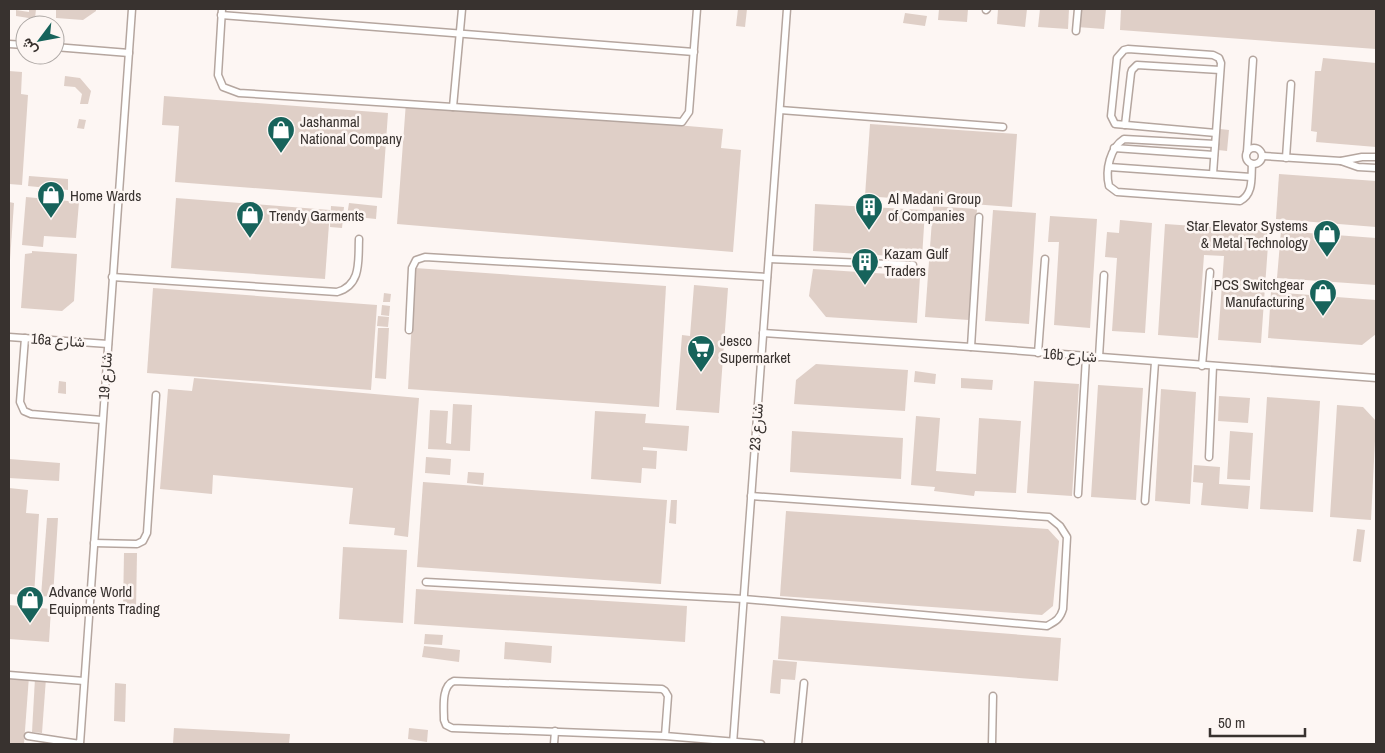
<svg xmlns="http://www.w3.org/2000/svg" width="1385" height="753" viewBox="0 0 1385 753" font-family="'Archivo Narrow',Vazirmatn,sans-serif">
<style>
.building{fill:#dfcfc7}
.lines{fill:none;stroke-linecap:round;stroke-linejoin:round}
.service-casing{stroke:#b5a69f;stroke-width:9}
.service{stroke:#fff;stroke-width:6}
.labels{text-anchor:middle;dominant-baseline:central;stroke-width:5;stroke-linejoin:round;paint-order:stroke}
.poi-label{font-size:15px;fill:#38322f;stroke:#fdf6f3;text-anchor:start}
.street-label{font-size:15px;fill:#38322f;stroke:#fdf6f3}
</style>
<rect width="100%" height="100%" fill="#fdf6f3"/>
<g class="building">
<path d="M29,9H36L35,19L16,16V10L29,12Z"/>
<path d="M56,9H96V11L83,20L56,18Z"/>
<path d="M738,9H747L745,27L736,26Z"/>
<path d="M939,9H968L967,22L938,20Z"/>
<path d="M998,9H1027L1025,27L997,24Z"/>
<path d="M1040,9H1069L1068,29L1038,27Z"/>
<path d="M1078,9H1106L1104,29L1077,27Z"/>
<path d="M1121,9H1376V49L1120,30Z"/>
<path d="M905,13L927,16L925,26L903,23Z"/>
<path d="M1323,58L1376,63V147L1316,142L1317,132L1311,131L1315,71H1321Z"/>
<path d="M9,71L22,72L21,94L28,95L22,185L9,184Z"/>
<path d="M65,76L80,78L91,91L88,104H80L82,94L75,87L64,86Z"/>
<path d="M164,96L388,113L382,198L175,182L179,126L162,125Z"/>
<path d="M406,102L723,129L721,148L741,150L733,252L397,224Z"/>
<path d="M79,119L86,120L84,129L77,128Z"/>
<path d="M870,124L1017,134L1012,207L865,196Z"/>
<path d="M1220,129L1229,130L1227,151L1218,150Z"/>
<path d="M1279,174L1376,181V227L1276,219Z"/>
<path d="M29,176L68,179V190L28,186Z"/>
<path d="M26,197L79,202L76,238L44,236L43,247L22,245Z"/>
<path d="M176,198L330,210L325,279L171,268Z"/>
<path d="M9,202L14,203L10,260H9Z"/>
<path d="M349,203L377,206L376,219L347,216Z"/>
<path d="M815,204L925,210L922,258L813,251Z"/>
<path d="M331,206L344,207L342,228L330,227Z"/>
<path d="M933,206L977,209L969,320L925,317Z"/>
<path d="M993,210L1036,213L1029,324L985,321Z"/>
<path d="M1050,216L1097,219L1090,328L1054,325L1059,242H1048Z"/>
<path d="M1120,220L1152,223L1145,333L1112,331L1117,258L1105,257L1107,232L1119,233Z"/>
<path d="M1165,224L1269,231L1261,343L1218,340L1224,256L1204,255L1198,338L1158,335Z"/>
<path d="M1281,231L1376,238V285L1277,278Z"/>
<path d="M32,251L77,254L74,301L62,311L21,308L25,254L32,253Z"/>
<path d="M415,268L666,286L659,407L408,389Z"/>
<path d="M813,269L920,276L917,323L826,317L809,296Z"/>
<path d="M694,285L728,288L719,413L676,410L682,335L690,336Z"/>
<path d="M153,288L377,305L371,390L147,373Z"/>
<path d="M1271,292L1376,300V334L1362,345L1268,338Z"/>
<path d="M384,293L391,294L390,302H383Z"/>
<path d="M382,305L390,306L389,316L381,315Z"/>
<path d="M378,316L389,317L388,327L377,326Z"/>
<path d="M378,328H389L386,379L375,378Z"/>
<path d="M816,364L908,370L905,411L794,404L796,380Z"/>
<path d="M915,371L936,374L935,384L914,382Z"/>
<path d="M194,378L419,398L408,537L394,535L395,528L349,524L353,488L213,475L212,494L160,489L168,389L192,391Z"/>
<path d="M961,378L993,380L992,390L961,388Z"/>
<path d="M59,381L66,382V394L58,393Z"/>
<path d="M1034,381L1079,384L1072,496L1027,493Z"/>
<path d="M1098,385L1143,388L1136,500L1091,497Z"/>
<path d="M1161,389L1196,392L1190,504L1155,501Z"/>
<path d="M1219,396L1250,398L1248,423L1218,421Z"/>
<path d="M1267,397L1320,401L1313,512L1260,509Z"/>
<path d="M453,404L472,405L470,451L428,449L430,410L448,411L446,443L451,444Z"/>
<path d="M1337,405L1363,407L1376,421L1371,520L1330,517Z"/>
<path d="M595,411L646,414L645,423L689,426L687,451L643,447V450L657,451L656,469L642,468L641,483L591,479Z"/>
<path d="M916,416L940,418L936,471L976,474L979,418L1021,421L1016,493L975,491L974,496L934,491L935,487L911,485Z"/>
<path d="M792,431L903,438L901,479L790,472Z"/>
<path d="M1230,431L1253,433L1250,480L1227,479Z"/>
<path d="M426,457L451,459L450,475L425,473Z"/>
<path d="M9,459L60,463L59,481L9,478Z"/>
<path d="M1194,465L1220,467L1219,484L1250,486L1248,509L1201,505L1203,483L1193,482Z"/>
<path d="M468,472L484,473L483,485L467,483Z"/>
<path d="M423,482L667,500L661,584L417,567Z"/>
<path d="M9,488L28,490L26,513L39,514L34,596L9,594Z"/>
<path d="M671,500H677L676,524L669,523Z"/>
<path d="M786,511L1048,529L1059,541L1053,606L1042,615L780,596Z"/>
<path d="M47,518H58L53,597L41,596Z"/>
<path d="M1357,529L1365,530L1361,562L1353,561Z"/>
<path d="M343,547L407,550L403,623L339,619Z"/>
<path d="M124,553H137L136,610L123,609Z"/>
<path d="M416,589L687,606L685,642L414,624Z"/>
<path d="M9,605L51,609L49,642L9,639Z"/>
<path d="M781,616L1061,638L1058,681L778,659Z"/>
<path d="M425,634L443,635L442,645L424,644Z"/>
<path d="M505,642L552,646L551,663L504,659Z"/>
<path d="M424,646L460,650L459,662L422,657Z"/>
<path d="M773,660L797,662L795,680L781,679L780,694L770,693Z"/>
<path d="M9,675L29,676L24,744H9Z"/>
<path d="M35,678H46L42,733L32,732Z"/>
<path d="M115,683L126,684L125,722L114,721Z"/>
<path d="M174,728L290,734L289,744H173Z"/>
<path d="M409,728L428,730L427,742L408,739Z"/>
</g>
<g class="lines">
<defs>
<g id="service">
<path d="M222,9L218,75L223,87L239,93L682,122L689,112L697,9"/>
<path d="M986,10L987,9"/>
<path d="M221,15L694,52"/>
<path d="M1076,31L1078,9"/>
<path d="M9,44L25,45"/>
<path d="M55,47L129,53"/>
<path d="M453,107L462,9"/>
<path d="M780,110L1003,127"/>
<path d="M1125,125L1131,73L1132,70L1137,65L1220,70"/>
<path d="M1215,144L1124,139C1110,148 1105,170 1109,186L1117,192L1240,201C1254,194 1251,177 1252,164"/>
<circle cx="1254" cy="156" r="8"/>
<path d="M1114,148L1214,155"/>
<path d="M1247,152L1253,60"/>
<path d="M1263,156L1341,161L1362,157H1376"/>
<path d="M1286,158L1291,84"/>
<path d="M1341,161L1358,167L1376,168"/>
<path d="M1109,167L1251,177"/>
<path d="M1213,174L1221,63L1219,58L1213,55L1128,49L1124,50L1117,58L1111,116L1115,124L1216,133"/>
<path d="M769,259L913,265"/>
<path d="M112,277L337,292C362,285 358,260 359,239"/>
<path d="M409,330L412,268L416,260L425,257L767,277"/>
<path d="M763,333L971,347L1376,378"/>
<path d="M9,337L108,344"/>
<path d="M25,338L20,402L24,411L31,414L102,420"/>
<path d="M971,347L979,217"/>
<path d="M1038,353L1045,259"/>
<path d="M1099,357L1104,275"/>
<path d="M1202,366L1210,272"/>
<path d="M1209,457L1213,366"/>
<path d="M1078,494L1086,357"/>
<path d="M1145,501L1155,362"/>
<path d="M94,543L137,544L143,541L147,533L156,395"/>
<path d="M426,582L744,599L1047,626C1056,621 1060,619 1063,609L1067,537L1060,526L1049,517L751,496"/>
<path d="M9,675L84,681"/>
<path d="M28,736L80,744L132,9"/>
<path d="M665,736L668,696L665,691L662,689L454,681C441,686 444,708 444,720L446,725L452,728L665,736L761,744"/>
<path d="M554,744L555,731"/>
<path d="M733,744L787,9"/>
<path d="M798,744L804,683"/>
<path d="M992,744L993,696"/>
</g>
</defs>
<use href="#service" class="service-casing"/>
<use href="#service" class="service"/>
</g>
<defs>
<symbol id="shop-pin" viewBox="-11 -11 22 30"><path d="M0 17L-7.5 6A9.5 9.5 0 1 1 7.5 6Z" fill="#17635b" stroke="#fdf6f3"/><path d="M-5-2.5h2.3a2.7 3.5 0 0 1 5.4 0H5L5.5 6h-11ZM-1.5-2.5h3a1.5 2.3 0 0 0-3 0Z" fill="#fff"/></symbol>
<symbol id="building-pin" viewBox="-11 -11 22 30"><path d="M0 17L-7.5 6A9.5 9.5 0 1 1 7.5 6Z" fill="#17635b" stroke="#fdf6f3"/><path d="M-4-6H4V6H1V3H-1V6H-4ZM-2.5-4.3h1.7v1.8h-1.7ZM.8-4.3h1.7v1.8H.8ZM-2.5-1h1.7V.8h-1.7ZM.8-1h1.7V.8H.8Z" fill="#fff"/></symbol>
<symbol id="supermarket-pin" viewBox="-11 -11 22 30"><path d="M0 17L-7.5 6A9.5 9.5 0 1 1 7.5 6Z" fill="#17635b" stroke="#fdf6f3"/><path d="M-6-5.5h2.5l.6 2H6L4.5 2H-2.5L-4.4-4H-6ZM-1.5 3.2a1.3 1.3 0 1 0 .1 0ZM3 3.2a1.3 1.3 0 1 0 .1 0Z" fill="#fff"/></symbol>
</defs>
<g fill-rule="evenodd">
<use href="#shop-pin" x="265" y="114" width="32" height="43"/>
<use href="#shop-pin" x="35" y="179" width="32" height="43"/>
<use href="#building-pin" x="853" y="191" width="32" height="43"/>
<use href="#shop-pin" x="234" y="199" width="32" height="43"/>
<use href="#shop-pin" x="1311" y="218" width="32" height="43"/>
<use href="#building-pin" x="849" y="246" width="32" height="43"/>
<use href="#shop-pin" x="1307" y="277" width="32" height="43"/>
<use href="#supermarket-pin" x="685" y="333" width="32" height="43"/>
<use href="#shop-pin" x="14" y="584" width="32" height="43"/>
</g>
<g class="labels">
<g class="poi-label">
<text x="300" y="121">Jashanmal<tspan x="300" dy="17">National Company</tspan></text>
<text x="70" y="195">Home Wards</text>
<text x="888" y="198">Al Madani Group<tspan x="888" dy="17">of Companies</tspan></text>
<text x="269" y="215">Trendy Garments</text>
<text x="1308" y="225" text-anchor="end">Star Elevator Systems<tspan x="1308" dy="17">&amp; Metal Technology</tspan></text>
<text x="884" y="253">Kazam Gulf<tspan x="884" dy="17">Traders</tspan></text>
<text x="1304" y="284" text-anchor="end">PCS Switchgear<tspan x="1304" dy="17">Manufacturing</tspan></text>
<text x="720" y="340">Jesco<tspan x="720" dy="17">Supermarket</tspan></text>
<text x="49" y="591">Advance World<tspan x="49" dy="17">Equipments Trading</tspan></text>
</g>
<g class="street-label">
<text transform="translate(58 340) rotate(4)">16a شارع</text>
<text transform="translate(1070 355) rotate(4)">16b شارع</text>
<text transform="translate(105 376) rotate(-86)">شارع 19</text>
<text transform="translate(756 427) rotate(-86)">شارع 23</text>
</g>
</g>
<rect width="1385" height="753" fill="none" stroke="#38322f" stroke-width="20"/>
<g transform="translate(40 40) rotate(238)"><circle r="24" fill="#fdf6f3" stroke="#aea8a5"/>
<path d="M0-4L9 19L0 12L-9 19Z" fill="#17635b"/>
<text y="-8" font-size="14" font-weight="bold" text-anchor="middle" fill="#38322f">ش</text>
</g>
<path d="M1210 728v8h95v-8" fill="none" stroke="#38322f" stroke-width="2.5"/>
<text x="1218" y="728" font-size="15" fill="#38322f" stroke="#fdf6f3" stroke-width="4" paint-order="stroke">50 m</text>
</svg>
